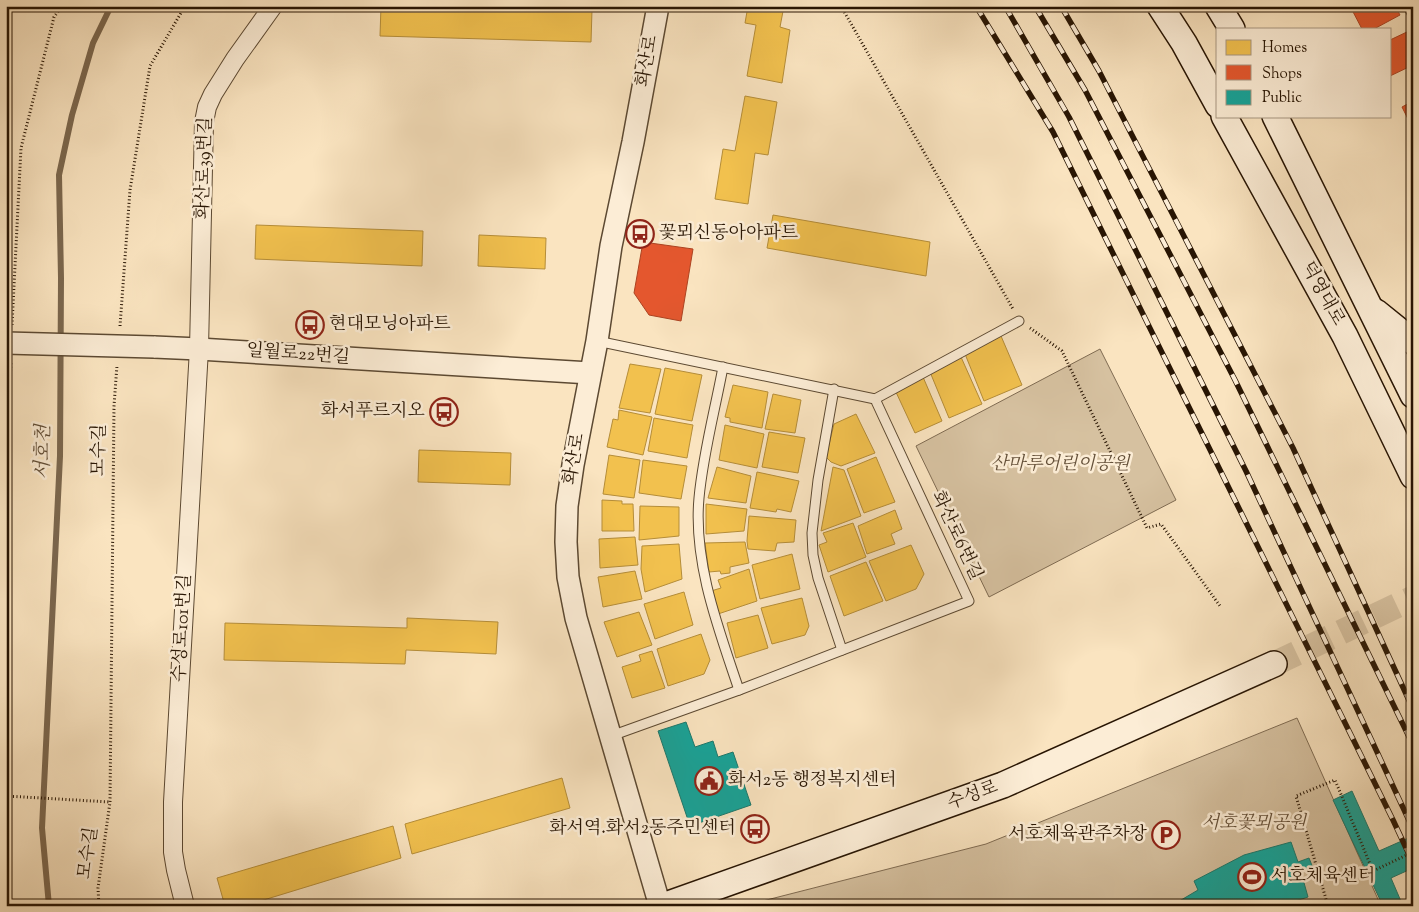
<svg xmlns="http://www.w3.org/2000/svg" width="1419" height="912" viewBox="0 0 1419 912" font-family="'Sorts Mill Goudy','Noto Serif KR',serif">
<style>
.green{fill:#d6c1a0;stroke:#7f6b52}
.homes{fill:#f2c14e;stroke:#b58d38}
.shops{fill:#e4572e;stroke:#ac4321}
.public{fill:#17a398;stroke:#1c786b}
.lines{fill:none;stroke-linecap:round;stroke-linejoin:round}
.stream{stroke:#7b674e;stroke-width:6}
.secondary-tunnel{stroke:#dac5a4;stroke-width:25;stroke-dasharray:25 12;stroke-linecap:butt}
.service-casing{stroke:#5c4932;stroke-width:11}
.minor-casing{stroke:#5c4932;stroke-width:20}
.tertiary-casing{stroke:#5c4932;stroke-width:24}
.secondary-casing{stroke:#281503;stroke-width:28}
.path{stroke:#281503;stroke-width:3;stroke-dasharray:1 2.5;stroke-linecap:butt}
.service{stroke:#fcedd6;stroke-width:9}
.minor{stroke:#fcedd6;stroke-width:18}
.tertiary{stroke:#fcedd6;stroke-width:21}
.secondary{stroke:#fcedd6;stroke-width:25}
.rail-casing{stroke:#281503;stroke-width:5.5}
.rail{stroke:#fcedd6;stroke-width:4;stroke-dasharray:11;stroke-linecap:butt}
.tertiary-bridge-casing{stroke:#5c4932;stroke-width:24;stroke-linecap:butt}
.tertiary-bridge{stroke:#fcedd6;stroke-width:21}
.labels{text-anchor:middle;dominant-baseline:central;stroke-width:5;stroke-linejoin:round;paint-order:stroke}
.street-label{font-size:18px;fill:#281503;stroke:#fcedd6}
.poi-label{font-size:18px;fill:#281503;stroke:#fcedd6;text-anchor:start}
.park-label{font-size:18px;font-style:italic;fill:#65513a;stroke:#fcedd6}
.water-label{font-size:19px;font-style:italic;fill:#604c35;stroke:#fcedd6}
</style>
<rect width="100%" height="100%" fill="#fae4c0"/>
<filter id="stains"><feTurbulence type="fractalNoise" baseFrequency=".004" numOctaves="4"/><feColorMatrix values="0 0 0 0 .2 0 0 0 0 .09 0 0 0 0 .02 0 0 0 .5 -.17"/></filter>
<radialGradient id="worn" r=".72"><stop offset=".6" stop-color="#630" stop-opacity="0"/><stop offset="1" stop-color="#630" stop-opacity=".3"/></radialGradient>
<g class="green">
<path d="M1100,349L1176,500L989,597L916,446Z"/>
<path d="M1297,718L1381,906H743L986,844Z"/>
</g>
<g class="homes">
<path d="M381,6H467L592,10L591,42L380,36Z"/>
<path d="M748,6H784L780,27L790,30L782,83L747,76L756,25L745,23Z"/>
<path d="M745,96L777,102L768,155L755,153L748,204L715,199L723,149L735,151Z"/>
<path d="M773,215L930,242L926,276L767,248Z"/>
<path d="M256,225L423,231L422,266L255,259Z"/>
<path d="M479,235L546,238L545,269L478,266Z"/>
<path d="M1001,336L1022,385L984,401L965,354Z"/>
<path d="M961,357L982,404L949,418L930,372Z"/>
<path d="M630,364L661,369L650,413L619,408Z"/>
<path d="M665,368L702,375L692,421L655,414Z"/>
<path d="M923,377L942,421L915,433L895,390Z"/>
<path d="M733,385L768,392L762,428L730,422V418L725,417Z"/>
<path d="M773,394L801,400L795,433L765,429Z"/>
<path d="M619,410L652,417L643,455L607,447L613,419L618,420Z"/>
<path d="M856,414L875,453L841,466L831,462L826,457L834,424Z"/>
<path d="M654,418L693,425L687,458L648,451Z"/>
<path d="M725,425L764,434L757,468L719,460Z"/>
<path d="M769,432L805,438L798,473L762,467Z"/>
<path d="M419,450L511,453L510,485L418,482Z"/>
<path d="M609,455L640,460L634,498L603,494Z"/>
<path d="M876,457L895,502L864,513L847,469Z"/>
<path d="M643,460L687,466L681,499L639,493Z"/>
<path d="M717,467L751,476L746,503L708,498Z"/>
<path d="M833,467L844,470L861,516L821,531Z"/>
<path d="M757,472L799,481L791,512L777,509L776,512L750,508Z"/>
<path d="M602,500L622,501V504H633L634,531H602Z"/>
<path d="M706,504L747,509L744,531L706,534Z"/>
<path d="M640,506L679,507V536L639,540Z"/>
<path d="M895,510L902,529L891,534L895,544L867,554L858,526Z"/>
<path d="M749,516L796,520L794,542L777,543L775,551L748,549L747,541Z"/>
<path d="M853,523L866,557L828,572L819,545L827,542L823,533Z"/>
<path d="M635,537L638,565L600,568L599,539Z"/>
<path d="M745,542L749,563L730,567V573L721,574L720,571L709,572L705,543Z"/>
<path d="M679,544L682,579L645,592L641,569L642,546Z"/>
<path d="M911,545L924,574L916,589L886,601L869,561Z"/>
<path d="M792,554L800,589L760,599L752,565Z"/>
<path d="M866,562L883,601L844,616L830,576Z"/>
<path d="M749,569L757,601L718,614L711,591L721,588L718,580Z"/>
<path d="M635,571L642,599L603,607L598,577Z"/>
<path d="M684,592L693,625L655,639L644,604Z"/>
<path d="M802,598L809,626L805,635L772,644L761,608Z"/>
<path d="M639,612L652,645L617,657L604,622Z"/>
<path d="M758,615L768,648L736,658L727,623Z"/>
<path d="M407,618L498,622L496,654L406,650L405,664L224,660L225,623L407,628Z"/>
<path d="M701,634L710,660L704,674L668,686L657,649Z"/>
<path d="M652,651L665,688L632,698L622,667L641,661L639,655Z"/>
<path d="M562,778L570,808L412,854L405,824Z"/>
<path d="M393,826L401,858L244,906H225L217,878Z"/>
</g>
<g class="shops">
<path d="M1350,6H1395L1400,15L1374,29H1362Z"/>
<path d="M1409,31L1413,38V65L1390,76V40Z"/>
<path d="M1413,101V129L1402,107Z"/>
<path d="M643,242L693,249L681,321L649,315L634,293Z"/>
</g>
<g class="public">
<path d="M686,722L695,747L713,741L718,757L733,752L751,805L690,826L658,731Z"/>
<path d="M1352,791L1379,851L1413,836V868L1391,878L1403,906H1383L1333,800Z"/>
<path d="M1291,842L1298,862L1309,858L1313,868L1301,872L1308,897L1280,906H1171L1198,890L1194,881L1244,855Z"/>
</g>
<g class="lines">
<path class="stream" d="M49,906L42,828L60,456L61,278L59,175L72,115L93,43L111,6"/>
<path class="secondary-tunnel" d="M1274,664L1413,598"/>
<defs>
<g id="service">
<path d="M1408,6L1413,15"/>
<path d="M597,341L875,399L969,601L739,690L611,736"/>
<path d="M723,367C715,410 703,454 699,498C693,563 719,630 739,690"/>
<path d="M834,389L818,480L812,533L813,555L818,578L842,650"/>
<path d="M875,399L1019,321"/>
</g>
<path id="minor" d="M185,906L176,870L173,852V802L199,349L204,122L207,107L213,94L235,59L273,6"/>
<g id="tertiary">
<path d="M658,6L633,142L611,246L597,341L573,465L567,506L566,542L568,577L576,618L660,906"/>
<path d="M154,347L199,349L590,373"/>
</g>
<g id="secondary">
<path d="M1160,6L1184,43L1218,105"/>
<path d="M1218,6L1232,29"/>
<path d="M1224,116L1345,336L1413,476"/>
<path d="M1275,116L1413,395"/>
<path d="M1376,312L1413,342"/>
<path d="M663,906L1003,785L1274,664"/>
</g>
</defs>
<use href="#service" class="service-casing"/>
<use href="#minor" class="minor-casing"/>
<use href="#tertiary" class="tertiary-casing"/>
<use href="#secondary" class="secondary-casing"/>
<g class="path">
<path d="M841,6L1013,309"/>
<path d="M12,325L21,148L54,17L62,6"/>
<path d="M120,326L130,190L150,66L185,6"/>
<path d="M1030,328L1062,351L1147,528L1161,524L1220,606"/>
<path d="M6,455L11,363"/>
<path d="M6,796L110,802"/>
<path d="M99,906L98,888L110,802L114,406L117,365"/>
<path d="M1328,906L1296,796L1335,780L1373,871L1413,852"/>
</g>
<use href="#service" class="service"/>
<use href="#minor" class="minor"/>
<use href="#tertiary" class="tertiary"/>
<use href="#secondary" class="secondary"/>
<defs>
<g id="rail">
<path d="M976,6L1053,132L1393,820L1413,863"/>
<path d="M1005,6L1069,117L1246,471L1413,829"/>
<path d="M1035,6L1085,90L1235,380L1413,745"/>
<path d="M1061,6L1099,71L1293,448L1413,709"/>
</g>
</defs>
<use href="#rail" class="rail-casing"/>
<use href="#rail" class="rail"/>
<defs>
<path id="tertiary-bridge" d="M6,343L154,347"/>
</defs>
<use href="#tertiary-bridge" class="tertiary-bridge-casing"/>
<use href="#tertiary-bridge" class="tertiary-bridge"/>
</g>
<defs>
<symbol id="bus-ring" viewBox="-11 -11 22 22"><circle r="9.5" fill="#fcedd6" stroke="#8f2418" stroke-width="1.5"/><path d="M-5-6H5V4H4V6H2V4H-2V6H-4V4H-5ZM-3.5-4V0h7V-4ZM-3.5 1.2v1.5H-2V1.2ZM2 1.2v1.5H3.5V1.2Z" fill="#8f2418"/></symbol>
<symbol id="civic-ring" viewBox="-11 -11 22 22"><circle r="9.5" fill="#fcedd6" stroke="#8f2418" stroke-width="1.5"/><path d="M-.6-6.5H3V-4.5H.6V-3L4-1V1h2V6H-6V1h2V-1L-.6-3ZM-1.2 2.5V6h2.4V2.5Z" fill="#8f2418"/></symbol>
<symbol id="parking-ring" viewBox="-11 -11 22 22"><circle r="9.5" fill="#fcedd6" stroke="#8f2418" stroke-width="1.5"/><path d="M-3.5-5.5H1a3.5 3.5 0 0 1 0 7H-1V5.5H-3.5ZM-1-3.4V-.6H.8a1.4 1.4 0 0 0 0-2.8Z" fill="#8f2418"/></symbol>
<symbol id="stadium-ring" viewBox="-11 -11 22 22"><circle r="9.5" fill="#fcedd6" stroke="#8f2418" stroke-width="1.5"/><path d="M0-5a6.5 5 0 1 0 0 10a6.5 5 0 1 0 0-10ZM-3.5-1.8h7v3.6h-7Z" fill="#8f2418"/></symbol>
</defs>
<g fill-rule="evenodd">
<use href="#bus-ring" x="624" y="218" width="32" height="32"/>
<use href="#bus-ring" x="294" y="309" width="32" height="32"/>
<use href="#bus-ring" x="428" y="396" width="32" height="32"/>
<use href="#civic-ring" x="693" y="765" width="32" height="32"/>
<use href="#bus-ring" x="739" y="813" width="32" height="32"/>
<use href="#parking-ring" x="1150" y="819" width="32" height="32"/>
<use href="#stadium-ring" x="1236" y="861" width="32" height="32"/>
</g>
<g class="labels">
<g class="street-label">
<text transform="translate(648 61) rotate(-80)">화산로</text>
<text transform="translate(205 168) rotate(-88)">화산로39번길</text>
<text transform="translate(1322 294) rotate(61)">덕영대로</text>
<text transform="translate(298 355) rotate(4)">일월로22번길</text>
<text transform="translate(100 450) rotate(-89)">모수길</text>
<text transform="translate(575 459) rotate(-80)">화산로</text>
<text transform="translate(956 536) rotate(65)">화산로6번길</text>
<text transform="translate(183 628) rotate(-87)">수성로101번길</text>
<text transform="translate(973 796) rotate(-20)">수성로</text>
<text transform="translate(89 853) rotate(-82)">모수길</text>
</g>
<g class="poi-label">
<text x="659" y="234">꽃뫼신동아아파트</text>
<text x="329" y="325">현대모닝아파트</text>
<text x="425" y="412" text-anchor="end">화서푸르지오</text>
<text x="728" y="781">화서2동 행정복지센터</text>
<text x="736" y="829" text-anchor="end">화서역.화서2동주민센터</text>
<text x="1147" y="835" text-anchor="end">서호체육관주차장</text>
<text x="1271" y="877">서호체육센터</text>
</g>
<g class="park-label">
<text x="1060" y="465">산마루어린이공원</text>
<text x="1254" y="824">서호꽃뫼공원</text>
</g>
<g class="water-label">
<text transform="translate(44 452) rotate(-89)">서호천</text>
</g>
</g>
<rect width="1419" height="912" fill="none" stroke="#fae4c0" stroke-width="25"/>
<rect x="8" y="8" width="1404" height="897" fill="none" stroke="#281503" stroke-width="2.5"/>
<rect x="12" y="12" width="1394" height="887" fill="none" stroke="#281503"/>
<rect x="1216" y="28" width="175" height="90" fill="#fcedd6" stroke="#a79782"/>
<rect x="1226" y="40" width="25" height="15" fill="#f2c14e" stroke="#a79782"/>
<text x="1262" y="52" font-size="15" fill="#281503">Homes</text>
<rect x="1226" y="65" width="25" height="15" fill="#e4572e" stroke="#a79782"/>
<text x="1262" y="78" font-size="15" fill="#281503">Shops</text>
<rect x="1226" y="90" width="25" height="15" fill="#17a398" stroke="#a79782"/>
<text x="1262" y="102" font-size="15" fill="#281503">Public</text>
<rect width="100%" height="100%" filter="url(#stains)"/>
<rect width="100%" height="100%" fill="url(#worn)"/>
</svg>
